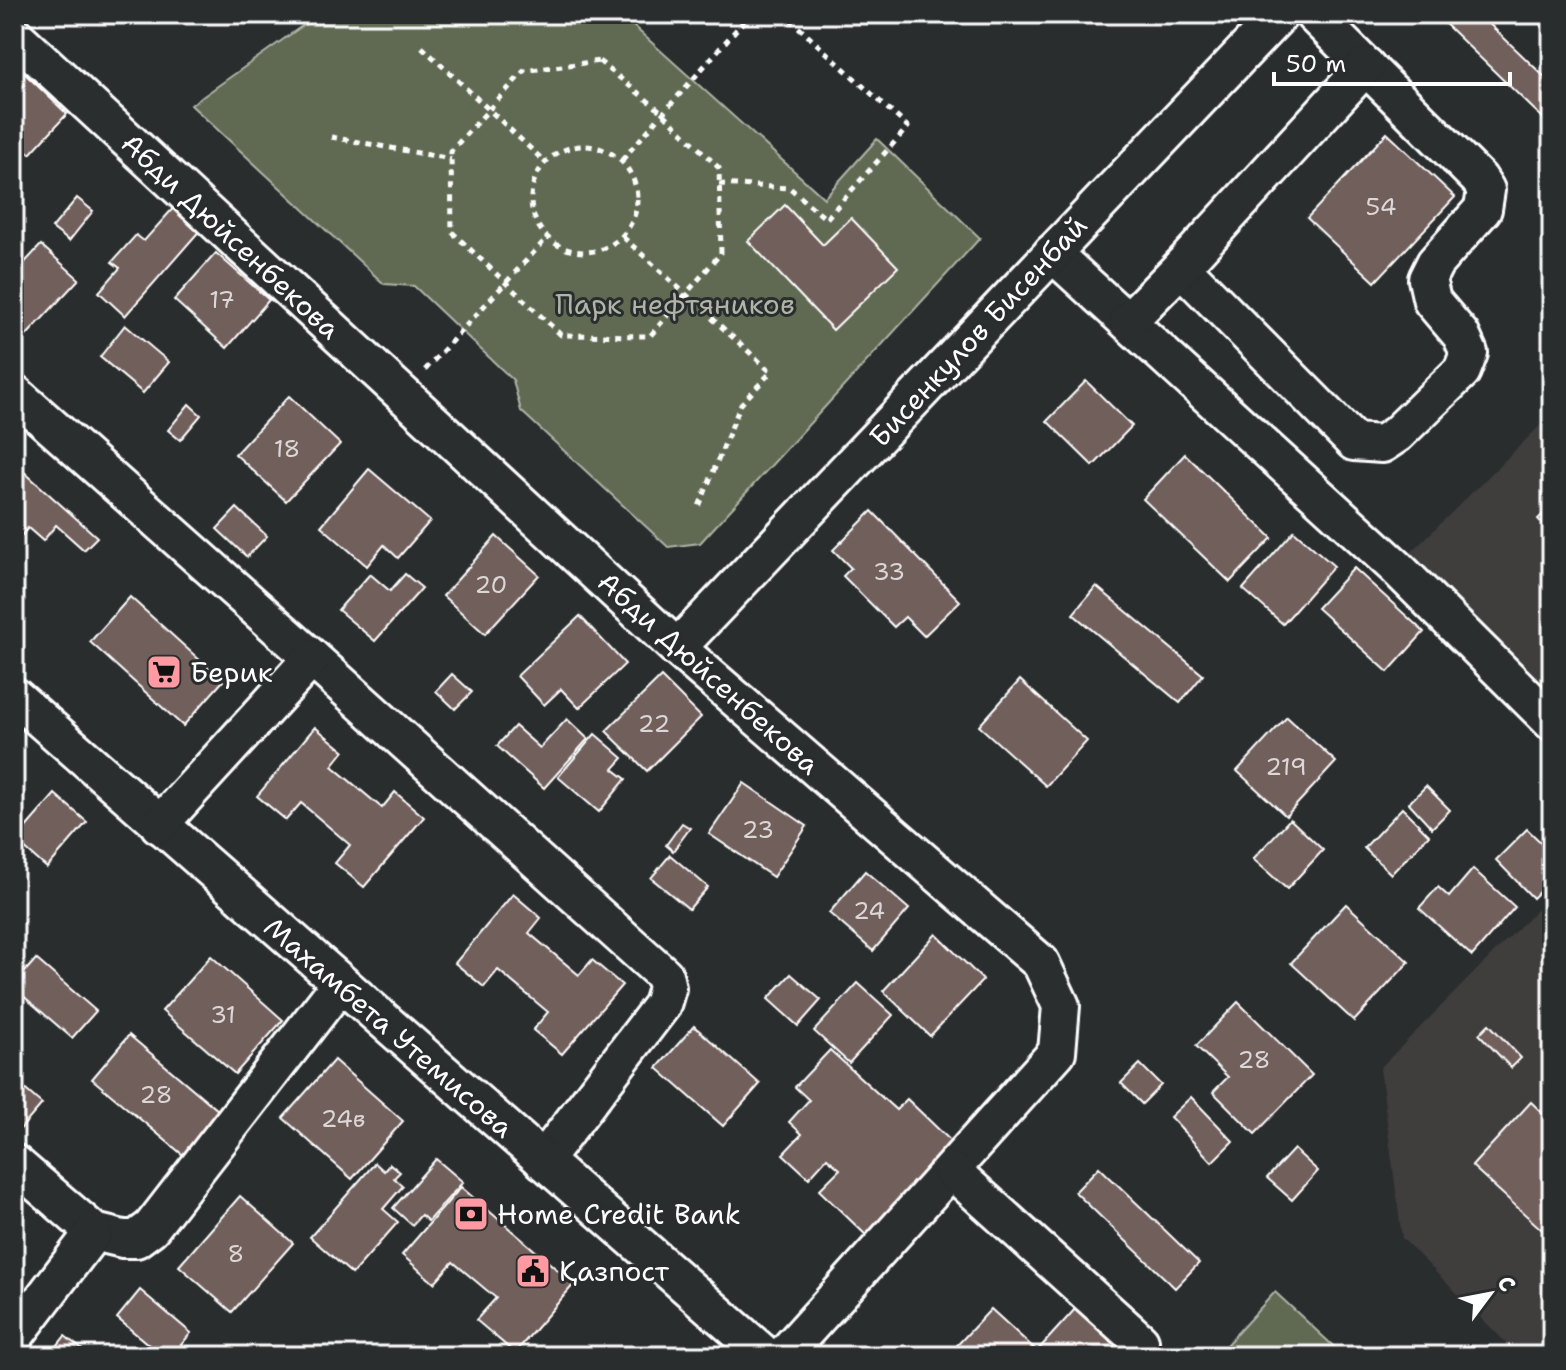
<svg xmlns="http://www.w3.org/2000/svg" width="1566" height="1370" viewBox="0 0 1566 1370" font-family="'Shantell Sans',sans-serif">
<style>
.built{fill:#3f3c3c}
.green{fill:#616b52;stroke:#b0b5a8;stroke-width:2}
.building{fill:#715f5b;stroke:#fff;stroke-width:2}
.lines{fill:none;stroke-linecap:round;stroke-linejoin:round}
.minor-casing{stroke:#fff;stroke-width:42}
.path{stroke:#fff;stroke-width:5;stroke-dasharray:6 6;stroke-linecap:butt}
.minor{stroke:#2a2d2e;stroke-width:36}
.labels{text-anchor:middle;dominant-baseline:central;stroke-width:6;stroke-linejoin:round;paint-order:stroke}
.number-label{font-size:24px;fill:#dcd7d6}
.street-label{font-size:28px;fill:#fff;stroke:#2a2d2e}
.park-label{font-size:28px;fill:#b0b5a8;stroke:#2a2d2e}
.poi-label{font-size:28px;fill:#fff;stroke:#2a2d2e;text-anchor:start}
</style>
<rect width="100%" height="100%" fill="#2a2d2e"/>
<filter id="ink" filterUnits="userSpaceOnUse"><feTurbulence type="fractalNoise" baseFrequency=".0125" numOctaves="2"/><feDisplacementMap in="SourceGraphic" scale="16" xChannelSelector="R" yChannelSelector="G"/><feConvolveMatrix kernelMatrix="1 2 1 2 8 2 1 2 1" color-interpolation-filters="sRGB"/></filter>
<g filter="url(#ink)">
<g class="built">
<path d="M1552,414V739L1384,579Z"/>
<path d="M1552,894V1356H1519L1402,1238L1380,1068Z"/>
</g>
<g class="green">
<path d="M319,14H620L824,198L877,139L980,238L700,543L668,547L521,411L513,380L414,286L384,284L191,105Z"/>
<path d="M1275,1292L1344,1356H1216Z"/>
</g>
<g class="building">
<path d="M1435,14H1479L1552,84V127Z"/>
<path d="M23,72L67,114L30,154L14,139V82Z"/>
<path d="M1387,133L1455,197L1375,282L1307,218Z"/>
<path d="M77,198L93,211L69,241L52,228Z"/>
<path d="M176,205L202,228L125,316L99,292L120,268L112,262L136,235L144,241Z"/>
<path d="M785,205L823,245L851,218L898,267L833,330L748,241Z"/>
<path d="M41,245L79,279L26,336L14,325V274Z"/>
<path d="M216,253L269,300L227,348L174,300Z"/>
<path d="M125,325L169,362L143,393L100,357Z"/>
<path d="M1086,381L1132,426L1093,466L1047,421Z"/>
<path d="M289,396L340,444L286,501L235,454Z"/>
<path d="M189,404L201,415L180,440L168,430Z"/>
<path d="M1185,454L1272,538L1230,582L1143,499Z"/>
<path d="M14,463L97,537L84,550L56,525L43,541L28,528L14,544Z"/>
<path d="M369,469L430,521L398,558L384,545L367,566L321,526Z"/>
<path d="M1552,506V534L1538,519Z"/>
<path d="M237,508L267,536L247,557L217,529Z"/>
<path d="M872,511L960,601L924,636L905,617L894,627L843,576L851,568L833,550Z"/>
<path d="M1294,531L1334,566L1283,624L1243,589Z"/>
<path d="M496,536L539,575L485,634L443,596Z"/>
<path d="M1354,568L1424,632L1388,672L1317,608Z"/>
<path d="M370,574L390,591L405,574L422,588L375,641L338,610Z"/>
<path d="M1096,586L1203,675L1180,703L1073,614Z"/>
<path d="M130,597L223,681L183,726L90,642Z"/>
<path d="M580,616L625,664L579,708L561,689L544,705L517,676Z"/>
<path d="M452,674L472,692L455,709L436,691Z"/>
<path d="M661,677L701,717L647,771L606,731Z"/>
<path d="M1020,680L1087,741L1046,786L979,726Z"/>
<path d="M1287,717L1336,762L1286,816L1237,771Z"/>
<path d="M567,719L588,739L544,788L497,746L515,726L540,748Z"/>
<path d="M315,727L344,751L332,766L382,808L395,792L424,817L364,887L335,863L350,845L301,803L286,820L257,796Z"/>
<path d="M595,734L623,758L613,769L626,779L599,812L558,777Z"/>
<path d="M744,783L807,826L773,877L709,834Z"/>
<path d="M1426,786L1450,810L1432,828L1409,803Z"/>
<path d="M55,794L87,822L47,868L15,840Z"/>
<path d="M1402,808L1429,835L1391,874L1364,848Z"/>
<path d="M1290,819L1323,850L1287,889L1253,859Z"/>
<path d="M682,823L690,828L673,851L666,845Z"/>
<path d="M1527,829L1552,853V879L1533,898L1496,860Z"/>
<path d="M670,855L708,887L689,909L651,878Z"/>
<path d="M1473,869L1515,907L1472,956L1419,908L1438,887L1449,897Z"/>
<path d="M865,871L909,909L873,951L829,913Z"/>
<path d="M513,894L541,918L529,933L579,975L592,960L622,985L562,1054L533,1030L548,1012L498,970L484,987L455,963Z"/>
<path d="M1346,904L1409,962L1354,1021L1291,963Z"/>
<path d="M936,934L983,980L930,1036L883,991Z"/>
<path d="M211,956L283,1020L235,1074L162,1011Z"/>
<path d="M36,959L96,1011L72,1038L14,988V984Z"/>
<path d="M791,974L821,1000L798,1026L768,999Z"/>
<path d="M858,983L893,1015L849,1063L814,1031Z"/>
<path d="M1238,1002L1312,1075L1255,1134L1213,1092L1228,1077L1196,1046Z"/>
<path d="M1489,1024L1521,1058L1511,1068L1479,1034Z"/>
<path d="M694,1026L760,1084L723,1126L657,1068Z"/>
<path d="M129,1035L219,1111L183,1155L92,1079Z"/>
<path d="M830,1050L896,1110L907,1099L957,1147L870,1239L819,1190L840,1169L827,1158L809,1178L783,1154L802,1134L789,1122L809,1100L795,1087Z"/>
<path d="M334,1060L403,1121L352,1179L283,1118Z"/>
<path d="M1140,1064L1161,1085L1142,1104L1121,1083Z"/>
<path d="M20,1085L42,1104L17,1133L14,1131V1092Z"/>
<path d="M1191,1097L1233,1141L1212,1162L1170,1117Z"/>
<path d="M1531,1102L1552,1122V1239L1472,1166Z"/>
<path d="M1294,1149L1318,1171L1292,1200L1267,1178Z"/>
<path d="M436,1159L463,1182L428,1221L421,1215L412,1225L393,1208Z"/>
<path d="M375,1163L384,1171L390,1164L400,1172L394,1178L403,1186L383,1209L398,1222L352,1274L310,1237Z"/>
<path d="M1099,1167L1199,1263L1175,1288L1075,1192Z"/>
<path d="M461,1187L574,1284L515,1353L476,1320L496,1298L453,1262L434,1283L402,1255Z"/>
<path d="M240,1196L293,1243L232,1312L179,1266Z"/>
<path d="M140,1290L191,1333L172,1356H162L117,1318Z"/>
<path d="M1076,1308L1120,1348L1113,1356H947L991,1309L1037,1351Z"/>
<path d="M65,1336L90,1356H49Z"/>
</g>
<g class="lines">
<defs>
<g id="minor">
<path d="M14,35L677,648L1041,963L1061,1006L1057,1052L783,1356"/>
<path d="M1052,253L1396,567L1552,722"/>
<path d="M1181,267L1354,442L1382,444L1397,434L1462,371L1469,353L1461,335L1432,301L1427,279L1435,263L1483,209L1486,190L1479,179L1313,14"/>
<path d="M1128,321L1181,267L1366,66"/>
<path d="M14,393L312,658L664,975L667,988L662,1005L543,1161"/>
<path d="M677,648L1280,14"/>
<path d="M14,696L766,1356"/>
<path d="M159,825L312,658"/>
<path d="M14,1163L94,1232L123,1239H136L151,1228L340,984"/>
<path d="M951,1170L1140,1341"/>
<path d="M14,1337L94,1232"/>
</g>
</defs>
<use href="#minor" class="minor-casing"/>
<g class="path">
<path d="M422,47L546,163"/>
<path d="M599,61L663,113L719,168L721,253L650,336L561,335L452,232L451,151L524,71Z"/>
<path d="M331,137L451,159"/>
<circle cx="584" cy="199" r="53"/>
<path d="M622,160L750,14"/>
<path d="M719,184L790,188L826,219L908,127L784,14"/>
<path d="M623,237L771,372L741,404L698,509"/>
<path d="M425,370L547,238"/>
</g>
<use href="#minor" class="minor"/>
</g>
</g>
<defs>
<symbol id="supermarket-square" viewBox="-11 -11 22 22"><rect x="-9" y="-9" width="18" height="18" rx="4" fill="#ff9aa2" stroke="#2a2d2e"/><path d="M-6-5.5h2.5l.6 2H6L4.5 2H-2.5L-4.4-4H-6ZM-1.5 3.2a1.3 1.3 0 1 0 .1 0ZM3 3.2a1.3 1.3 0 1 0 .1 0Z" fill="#111"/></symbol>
<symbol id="bank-square" viewBox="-11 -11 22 22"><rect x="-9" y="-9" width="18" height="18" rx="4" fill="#ff9aa2" stroke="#2a2d2e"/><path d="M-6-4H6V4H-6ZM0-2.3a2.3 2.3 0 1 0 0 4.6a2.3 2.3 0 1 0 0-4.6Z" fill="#111"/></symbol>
<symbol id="civic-square" viewBox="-11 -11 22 22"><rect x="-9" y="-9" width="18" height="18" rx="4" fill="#ff9aa2" stroke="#2a2d2e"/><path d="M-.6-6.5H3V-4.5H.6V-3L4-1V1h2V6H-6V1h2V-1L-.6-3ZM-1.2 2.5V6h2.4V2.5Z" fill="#111"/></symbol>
</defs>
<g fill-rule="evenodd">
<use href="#supermarket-square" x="144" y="652" width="40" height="40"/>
<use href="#bank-square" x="451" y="1194" width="40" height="40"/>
<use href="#civic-square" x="513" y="1251" width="40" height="40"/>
</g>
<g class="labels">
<g class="number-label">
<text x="1381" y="207">54</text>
<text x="222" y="300">17</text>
<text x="287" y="449">18</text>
<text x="889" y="572">33</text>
<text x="491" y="585">20</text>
<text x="654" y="724">22</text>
<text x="1286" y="767">219</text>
<text x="758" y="830">23</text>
<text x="869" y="911">24</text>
<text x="223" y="1015">31</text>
<text x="1254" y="1060">28</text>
<text x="156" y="1095">28</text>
<text x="343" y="1119">24в</text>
<text x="236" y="1254">8</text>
</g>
<g class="street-label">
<text transform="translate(231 236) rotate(43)">Абди Дюйсенбекова</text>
<text transform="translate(978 331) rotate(-47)">Бисенкулов Бисенбай</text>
<text transform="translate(709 673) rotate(42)">Абди Дюйсенбекова</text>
<text transform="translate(389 1027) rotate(41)">Махамбета Утемисова</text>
</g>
<g class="park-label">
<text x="675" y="304">Парк нефтяников</text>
</g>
<g class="poi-label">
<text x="190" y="672">Берик</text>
<text x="497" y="1214">Home Credit Bank</text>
<text x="559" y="1271">Қазпост</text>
</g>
</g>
<rect width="1566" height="1370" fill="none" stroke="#2a2d2e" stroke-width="48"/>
<rect x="24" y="24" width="1518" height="1322" fill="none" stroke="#fff" stroke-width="3" filter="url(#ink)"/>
<g transform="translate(1490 1294) rotate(58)" stroke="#2a2d2e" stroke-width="6" paint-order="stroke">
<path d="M0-6L14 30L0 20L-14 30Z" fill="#ffffff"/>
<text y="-12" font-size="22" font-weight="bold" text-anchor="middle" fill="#ffffff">С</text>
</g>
<path d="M1274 72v12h236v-12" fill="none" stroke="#ffffff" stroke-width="4"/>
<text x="1286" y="72" font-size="24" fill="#ffffff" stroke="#2a2d2e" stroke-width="6" paint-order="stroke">50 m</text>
</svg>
